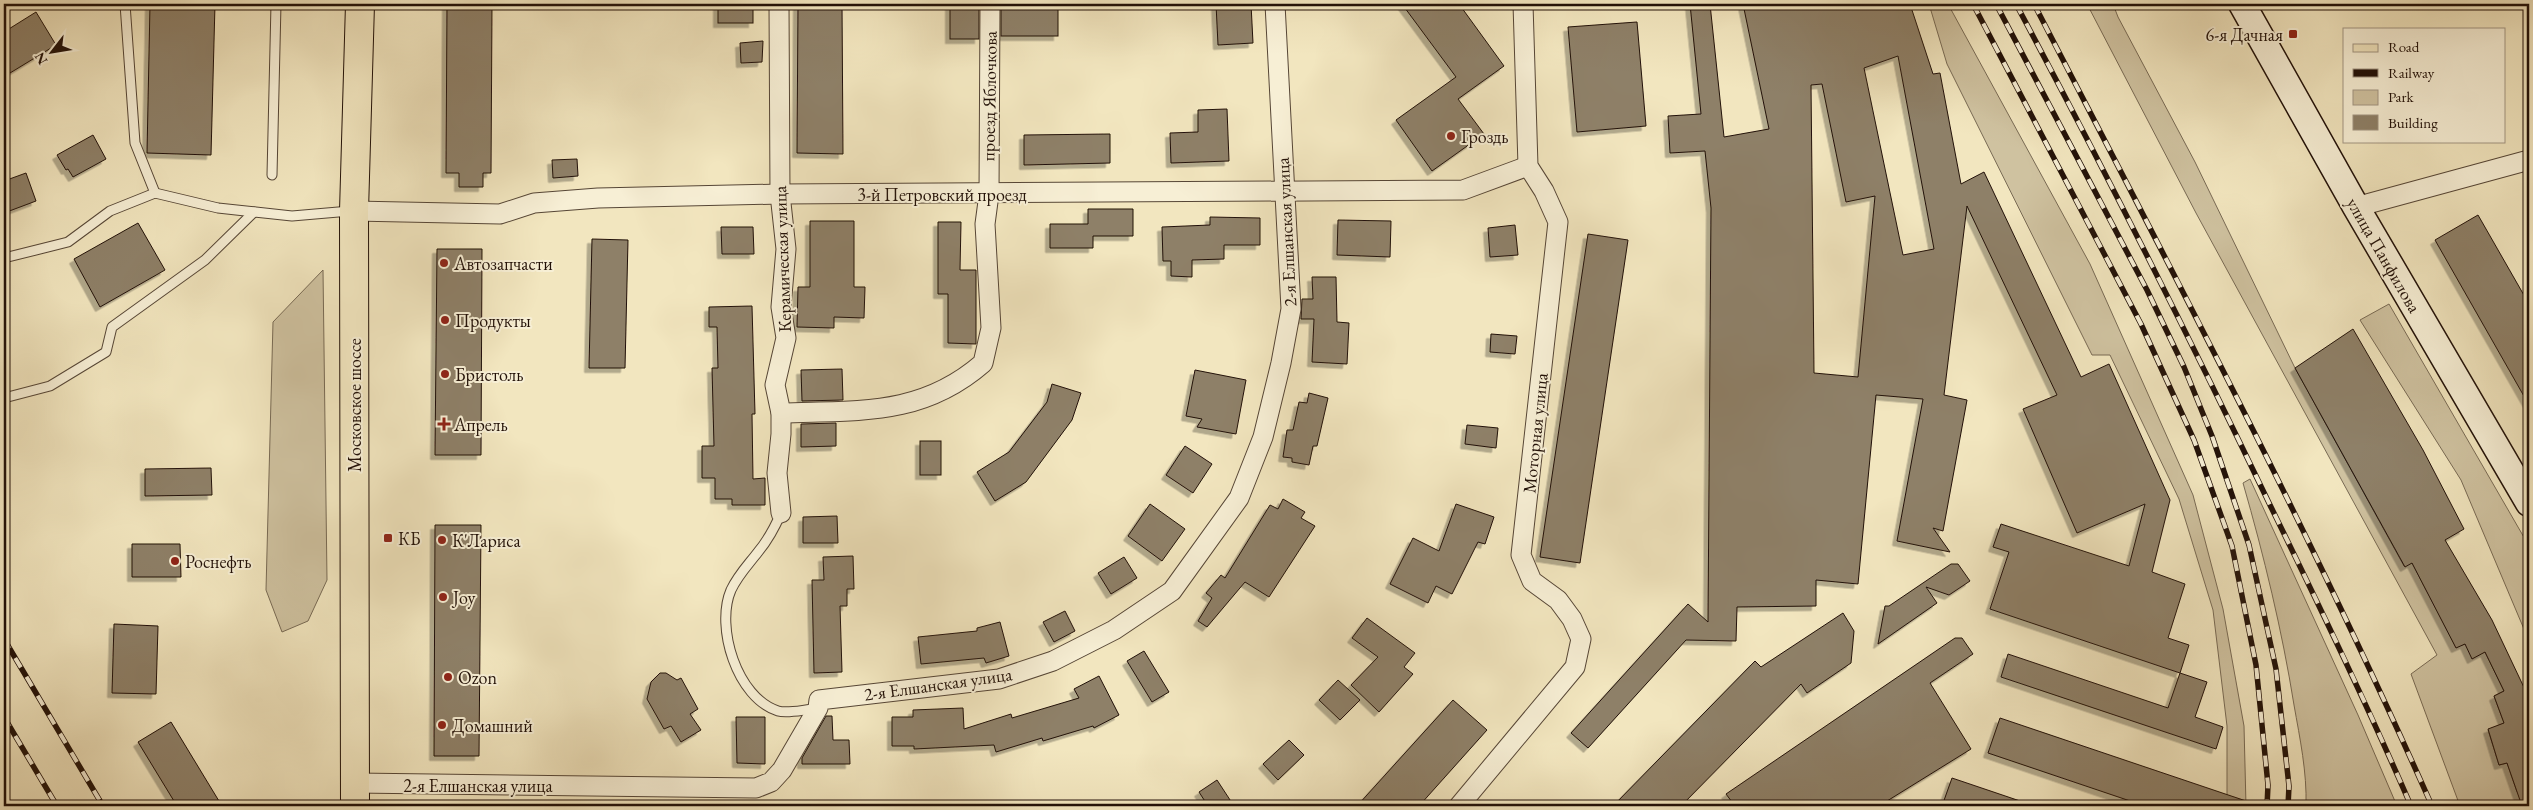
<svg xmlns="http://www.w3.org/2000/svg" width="2533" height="810" viewBox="0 0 2533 810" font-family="'EB Garamond',serif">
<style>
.green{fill:#cfc2a0;stroke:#786a54}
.building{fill:#8e8067;stroke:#221108;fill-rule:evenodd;filter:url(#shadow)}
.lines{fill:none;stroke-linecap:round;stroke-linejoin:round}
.lane-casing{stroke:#564636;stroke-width:11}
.street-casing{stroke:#564636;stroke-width:21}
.secondary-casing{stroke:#221108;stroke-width:29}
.primary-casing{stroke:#221108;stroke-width:30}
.lane{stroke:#f7efd5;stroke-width:9}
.street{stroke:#f7efd5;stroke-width:19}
.secondary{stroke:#f7efd5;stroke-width:26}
.primary{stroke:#f2e6bf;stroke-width:28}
.rail-casing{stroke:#221108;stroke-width:5.5}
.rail{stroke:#f7efd5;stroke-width:4;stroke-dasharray:11;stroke-linecap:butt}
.poi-dot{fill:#8f2418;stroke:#f7efd5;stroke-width:2}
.labels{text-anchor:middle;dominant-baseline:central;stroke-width:4;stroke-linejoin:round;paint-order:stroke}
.poi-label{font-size:18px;fill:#221108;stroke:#f7efd5;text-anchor:start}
.street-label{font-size:18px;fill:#221108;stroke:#f7efd5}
</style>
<defs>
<filter id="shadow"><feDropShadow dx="-4.5" dy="4.5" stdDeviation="0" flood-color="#0004"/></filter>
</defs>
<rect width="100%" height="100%" fill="#f2e6bf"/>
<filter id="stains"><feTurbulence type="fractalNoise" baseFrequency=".004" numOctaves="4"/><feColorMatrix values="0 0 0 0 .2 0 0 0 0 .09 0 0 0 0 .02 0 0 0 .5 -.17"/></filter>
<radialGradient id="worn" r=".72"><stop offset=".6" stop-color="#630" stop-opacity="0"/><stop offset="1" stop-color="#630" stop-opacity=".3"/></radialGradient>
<g class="green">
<path d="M1929,4H1948L2090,264L2193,495L2223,609L2244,726L2246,806H2227V726L2213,610L2179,499L2110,355H2092L1947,64Z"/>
<path d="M2087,4H2113L2118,17L2195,162L2295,368L2404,566L2412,563L2456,647L2465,644L2485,652L2504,691L2494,696L2504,723L2488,730L2499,765L2507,763L2517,792L2523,790L2529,806H2460L2411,674L2437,655L2196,213Z"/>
<path d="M323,270L327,580L308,621L282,632L266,590L273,322Z"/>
<path d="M2389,304L2529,546V641L2461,480L2360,320Z"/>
<path d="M2250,479L2358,715L2397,806H2306C2307,772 2300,739 2294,705C2282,630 2264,556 2243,483Z"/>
</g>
<g class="building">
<path d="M150,4H215L211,155L147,153Z"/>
<path d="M447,4H492L491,173H483V187H459V173H446Z"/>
<rect x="718" y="4" width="35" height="19"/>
<path d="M798,4H842L843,154L797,153Z"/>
<rect x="950" y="4" width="29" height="35"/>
<rect x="1001" y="4" width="57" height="32"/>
<path d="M1216,4H1251L1253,43L1218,45Z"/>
<path d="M1402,4H1459L1504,66L1458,99L1484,134L1432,171L1396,120L1456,77Z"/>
<path d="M1690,4H1710L1724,137L1769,129L1743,4H1884L1885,9L1901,4H1910L1933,74L1940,73L1961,184L1984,172L2081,377L2109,364L2170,500L2152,572L2185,584L2168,638L2189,645L2180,673L1990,609L2009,552L1993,547L2001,524L2129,566L2145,504L2077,533L2023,409L2057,395L1967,206L1944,395L1967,400L1943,531L1933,528L1950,552L1897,541L1923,399L1876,395L1858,584L1816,580V606L1737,607L1736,641L1686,640L1588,748L1571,733L1688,604L1708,622L1711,208L1705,151L1670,153L1668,116L1701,114ZM1898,56L1934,249L1903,255L1864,68ZM1822,84L1846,202L1875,196L1858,377L1814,373L1811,85Z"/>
<path d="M36,12L56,45L10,73L4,62V32Z"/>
<path d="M1637,22L1646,126L1577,132L1568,27Z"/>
<path d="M763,41L762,62L741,63L740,43Z"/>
<path d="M1227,109L1229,161L1171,163L1170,133L1198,132V110Z"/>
<path d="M1110,134V163L1024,165V135Z"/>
<path d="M93,135L106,159L73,177L68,169L66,170L57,155Z"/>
<path d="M577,159L578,176L553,178L552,160Z"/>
<path d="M26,173L36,201L4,213V181Z"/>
<path d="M1088,209H1133V236H1093V248H1050V224H1088Z"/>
<path d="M2478,215L2529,304V405L2435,240Z"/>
<path d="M1210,217L1260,218V245H1224V259L1192,260V277L1171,276V261H1163L1162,227L1210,225Z"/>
<path d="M1338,220L1391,221L1390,257L1337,255Z"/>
<path d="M810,221H854V287H865L864,318L834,317V328L797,327L798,287H810Z"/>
<path d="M938,222H961L960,270H976V344L948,343V294H938Z"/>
<path d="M138,223L165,270L100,307L74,259Z"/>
<path d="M1515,225L1518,255L1490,257L1488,228Z"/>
<path d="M721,227H753L754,254H722Z"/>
<path d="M1588,234L1628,240L1580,563L1540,557Z"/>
<path d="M592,239L628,240L625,368H589Z"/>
<path d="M437,249H482L481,455H435Z"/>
<path d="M1312,277H1336L1337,322L1349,323L1347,364L1312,362L1314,319H1301L1302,299H1313Z"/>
<path d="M752,306L755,414H752L753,479L765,478V505H732V499H715V478H702V446H714L712,368H718L717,327H709V307Z"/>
<path d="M2353,329L2423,450L2464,529L2445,540L2492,620L2529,698V806H2522L2507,763L2499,765L2488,729L2504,723L2494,696L2504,691L2485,652L2472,659L2465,644L2456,648L2412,563L2405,567L2295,368Z"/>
<path d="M1491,334L1517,336L1515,354L1490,352Z"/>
<path d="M842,369L843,400L802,401L801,370Z"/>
<path d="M1195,370L1246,380L1236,434L1197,427L1202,419L1186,416Z"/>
<path d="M1052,384L1081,393L1072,420L1026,482L995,501L977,472L1009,452L1047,402Z"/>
<path d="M1309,393L1328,398L1317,446H1313L1309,465L1292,462V458L1283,457L1287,430H1293L1299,402L1307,403Z"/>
<path d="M836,423V446L801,447V424Z"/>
<path d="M1467,425L1498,428L1496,448L1465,444Z"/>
<rect x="920" y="441" width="21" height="34"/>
<path d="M1185,446L1212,464L1193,493L1166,475Z"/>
<path d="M211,468L212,495L145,496V469Z"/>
<path d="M1283,499L1305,512L1301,518L1315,526L1269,597L1245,582L1207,627L1198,621L1212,598L1206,593L1221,575L1225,578L1270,505L1278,509Z"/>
<path d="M1150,504L1185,529L1162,561L1128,536Z"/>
<path d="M1456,504L1494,517L1485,544L1478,542L1452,594L1436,586L1428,603L1390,584L1413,538L1439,551Z"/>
<path d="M837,516L838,543H803V517Z"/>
<path d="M435,525H481L479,756H434Z"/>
<path d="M132,544H180L181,577H132Z"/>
<path d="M853,556L854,589H847V606H840L842,672L814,673L812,580H824L823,557Z"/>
<path d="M1124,557L1137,578L1111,594L1098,573Z"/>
<path d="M1951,564H1958L1970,581L1949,595L1926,587L1937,603L1878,644L1885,606H1889Z"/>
<path d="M1065,611L1075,631L1054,642L1043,622Z"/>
<path d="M1843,613L1854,631L1851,663L1807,693L1801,684L1681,806H1613L1755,661L1761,667Z"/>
<path d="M1367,618L1415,653L1404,667L1413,674L1379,712L1351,685L1378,657L1352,638Z"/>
<path d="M1000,622L1009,656L986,663L984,658L921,664L918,637L977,631V628Z"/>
<path d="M114,624L158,626L156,694L112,693Z"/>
<path d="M1955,638H1962L1973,654L1930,683L1971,749L1879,806H1735L1726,794Z"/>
<path d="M1144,651L1169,692L1152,702L1127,661Z"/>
<path d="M2008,654L2168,708L2180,673L2207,682L2195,717L2223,727L2216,749L2001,677Z"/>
<path d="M660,673H666L677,680L681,678L698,709L690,714L701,730L681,742L671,726L664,729L647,699L651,682Z"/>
<path d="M1099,676L1119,715L1094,728L1093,726L1043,741L1042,738L996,752L994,745L914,749V746H892V717H913V710L963,708L964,729L1011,714L1012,718L1079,698L1074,689Z"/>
<path d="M1338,680L1360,700L1340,720L1319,700Z"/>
<path d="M1453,700L1487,730L1419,806H1357Z"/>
<path d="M826,716H832L833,740H849L850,764H802V758Z"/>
<path d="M736,717H765V764L737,763Z"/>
<path d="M2000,718L2252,803L2251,806H2145L1988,753Z"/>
<path d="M171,722L222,806H177L138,742Z"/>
<path d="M1289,740L1304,755L1278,780L1263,764Z"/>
<path d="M1952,778L2026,803L2025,806H1942Z"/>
<path d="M1217,780L1234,806H1208L1199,792Z"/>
</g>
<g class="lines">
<defs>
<g id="lane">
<path d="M125,4L135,143L155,193"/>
<path d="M272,175L276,4"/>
<path d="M4,258L68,242L110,211L155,193L218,208L292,216L350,211"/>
<path d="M4,398L50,386L106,352L112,327L205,260L254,212"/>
<path d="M781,513C775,527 768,540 758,552C748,565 738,575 731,590C715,627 737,698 778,711C788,714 806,709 816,709"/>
</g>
<g id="street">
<path d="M779,4L780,194L786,249L781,307L786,338L775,385L781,413V434L777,473L781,513"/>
<path d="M2356,207L2529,160"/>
<path d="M354,211L500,214L534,203L598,198L780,194L1463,190L1528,166"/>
<path d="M781,413C858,410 921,417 983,363L991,328L985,224L989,194L990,4"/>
<path d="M355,783L756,788L771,782L782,770L818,708L819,700L999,679L1053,661L1114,630L1172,591L1239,498L1263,437L1281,363L1291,309L1275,4"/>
<path d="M1459,806L1575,667L1581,639L1572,619L1558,600L1532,581L1521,555L1558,222L1544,191L1528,166L1523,4"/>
</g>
<path id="secondary" d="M2242,4L2356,207L2529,503"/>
<path id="primary" d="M355,806L354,211L360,4"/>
</defs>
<use href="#lane" class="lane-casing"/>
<use href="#street" class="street-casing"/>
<use href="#secondary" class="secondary-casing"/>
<use href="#primary" class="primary-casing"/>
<use href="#lane" class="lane"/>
<use href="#street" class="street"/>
<use href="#secondary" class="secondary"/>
<use href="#primary" class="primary"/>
<defs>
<g id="rail">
<path d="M1973,4L2141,324L2194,440L2232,546L2256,665L2268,785L2267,806"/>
<path d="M1996,4L2147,290L2184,367L2212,436L2249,545L2276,669L2289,786L2288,806"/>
<path d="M2016,4C2104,169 2189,336 2270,505C2319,605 2367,704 2411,806"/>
<path d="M2034,4C2171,269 2311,533 2432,806"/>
<path d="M4,639L103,806"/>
<path d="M4,717L57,806"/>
</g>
</defs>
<use href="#rail" class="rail-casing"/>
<use href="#rail" class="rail"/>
</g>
<g class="poi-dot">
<rect x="2288" y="29" width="10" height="10" rx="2.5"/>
<circle cx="1451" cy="136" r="5"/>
<circle cx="444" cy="263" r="5"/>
<circle cx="445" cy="320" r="5"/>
<circle cx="445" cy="374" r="5"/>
<path d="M441.5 416.5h5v5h5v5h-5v5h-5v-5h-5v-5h5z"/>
<rect x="383" y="533" width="10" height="10" rx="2.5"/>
<circle cx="442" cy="540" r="5"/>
<circle cx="175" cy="561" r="5"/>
<circle cx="443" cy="597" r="5"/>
<circle cx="448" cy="677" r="5"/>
<circle cx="442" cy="725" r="5"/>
</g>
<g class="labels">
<g class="poi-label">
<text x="2283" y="34" text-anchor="end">6-я Дачная</text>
<text x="1461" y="136">Гроздь</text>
<text x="454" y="263">Автозапчасти</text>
<text x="455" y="320">Продукты</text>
<text x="455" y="374">Бристоль</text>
<text x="454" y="424">Апрель</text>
<text x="398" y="538">КБ</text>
<text x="452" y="540">К'Лариса</text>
<text x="185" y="561">Роснефть</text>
<text x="453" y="597">Joy</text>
<text x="458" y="677">Ozon</text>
<text x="452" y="725">Домашний</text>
</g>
<g class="street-label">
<text transform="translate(989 96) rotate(-89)">проезд Яблочкова</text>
<text x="942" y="194">3-й Петровский проезд</text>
<text transform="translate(1286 232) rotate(-93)">2-я Елшанская улица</text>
<text transform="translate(2384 255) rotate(60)">улица Панфилова</text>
<text transform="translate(782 259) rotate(-92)">Керамическая улица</text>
<text transform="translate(354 405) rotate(-90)">Московское шоссе</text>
<text transform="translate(1535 433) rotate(-84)">Моторная улица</text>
<text transform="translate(938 684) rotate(-8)">2-я Елшанская улица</text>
<text x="478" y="785">2-я Елшанская улица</text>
</g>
</g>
<rect width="2533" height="810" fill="none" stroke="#f2e6bf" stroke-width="20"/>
<rect x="5" y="5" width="2523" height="800" fill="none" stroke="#221108" stroke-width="2.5"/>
<rect x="10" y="10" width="2513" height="790" fill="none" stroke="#221108"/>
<rect x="2343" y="28" width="162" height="115" fill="#f7efd5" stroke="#a29683"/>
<rect x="2353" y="44" width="25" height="8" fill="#f2e6bf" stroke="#a29683"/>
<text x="2388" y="52" font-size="15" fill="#221108">Road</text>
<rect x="2353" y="69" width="25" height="8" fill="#221108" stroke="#a29683"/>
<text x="2388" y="78" font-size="15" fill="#221108">Railway</text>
<rect x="2353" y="90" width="25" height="15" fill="#cfc2a0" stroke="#a29683"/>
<text x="2388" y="102" font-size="15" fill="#221108">Park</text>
<rect x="2353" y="115" width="25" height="15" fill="#8e8067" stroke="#a29683"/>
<text x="2388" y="128" font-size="15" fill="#221108">Building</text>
<g transform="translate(52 52) rotate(239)" stroke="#f7efd5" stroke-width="4" paint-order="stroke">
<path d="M0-4L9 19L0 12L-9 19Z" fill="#221108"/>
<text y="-8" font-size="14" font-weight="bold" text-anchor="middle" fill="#221108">N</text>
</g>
<rect width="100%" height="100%" filter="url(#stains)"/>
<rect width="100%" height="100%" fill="url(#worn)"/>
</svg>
